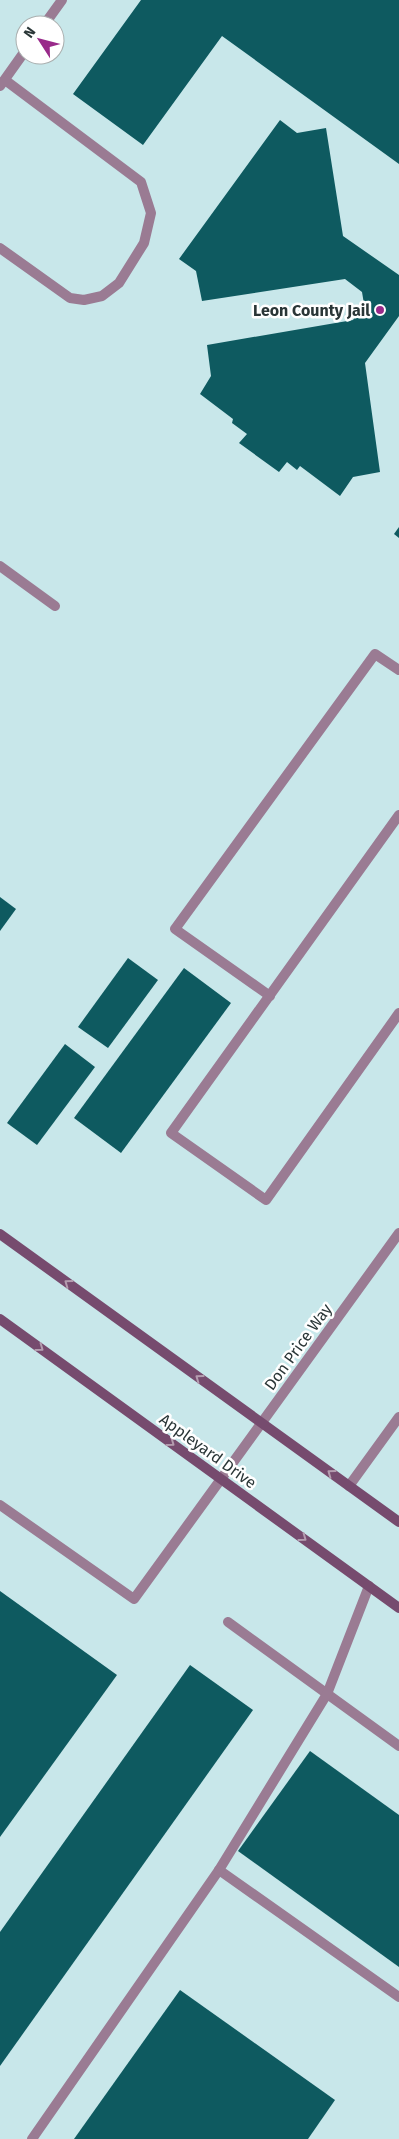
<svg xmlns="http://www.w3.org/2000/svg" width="399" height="2139" viewBox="0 0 399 2139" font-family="'Fira Sans',sans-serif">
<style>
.building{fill:#0e5a60}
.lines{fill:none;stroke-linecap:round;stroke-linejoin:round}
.lane{stroke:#9a7b93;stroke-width:10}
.street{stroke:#9a7b93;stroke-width:10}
.secondary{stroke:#764b6e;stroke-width:10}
.oneway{stroke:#b49caf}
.poi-dot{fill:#992a8a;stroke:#fff;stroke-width:2}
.labels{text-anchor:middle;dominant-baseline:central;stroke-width:5;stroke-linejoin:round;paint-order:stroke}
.poi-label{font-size:16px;font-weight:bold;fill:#2a3637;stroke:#fff;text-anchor:end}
.street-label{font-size:16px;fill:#2a3637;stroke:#fff}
</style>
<rect width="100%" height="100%" fill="#c8e7ea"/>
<g class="building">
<path d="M141,0H399V164L222,36L143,145L73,94Z"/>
<path d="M280,120L297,133L326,128L343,236L399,275V316L365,363L380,472L353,477L340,496L300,466L297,470L287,462L279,472L239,443L247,434L232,423L233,419L200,394L211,376L207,345L353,320L364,304L362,292L345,279L202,301L196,271L179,259Z"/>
<path d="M399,527V538L394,534Z"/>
<path d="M0,897L16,909L0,931Z"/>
<path d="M128,958L158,980L108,1048L78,1027Z"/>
<path d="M184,968L231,1003L121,1153L74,1118Z"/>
<path d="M65,1044L95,1067L37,1145L7,1123Z"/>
<path d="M0,1591L117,1675L0,1837Z"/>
<path d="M190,1665L253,1710L0,2066V1932Z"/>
<path d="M310,1751L399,1815V1967L238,1851Z"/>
<path d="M180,1990L335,2100L308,2139H74Z"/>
</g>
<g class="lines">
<g class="lane">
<path d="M0,248L70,298L84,300L102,296L119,283L144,243L151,213L141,182L5,80"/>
<path d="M0,566L55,606"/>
<path d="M399,815L171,1133L266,1200L399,1013"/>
<path d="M270,996L175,929L375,654L399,670"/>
<path d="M349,1486L399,1417"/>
<path d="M0,1505L134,1599L221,1479"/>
<path d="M228,1622L399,1746"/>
<path d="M219,1870L399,1997"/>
<path d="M32,2139L219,1870L327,1694L369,1586"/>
</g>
<g class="street">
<path d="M44,25L62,0"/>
<path d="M0,86L25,51"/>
<path d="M221,1479L399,1233"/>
</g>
<g class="secondary">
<path d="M0,1234L399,1522"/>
<path d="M0,1319L399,1608"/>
</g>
</g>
<defs><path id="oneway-chevron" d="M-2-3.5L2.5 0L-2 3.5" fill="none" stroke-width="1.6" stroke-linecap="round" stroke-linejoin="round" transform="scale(1.25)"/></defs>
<g class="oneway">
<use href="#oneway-chevron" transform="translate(68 1283) rotate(-144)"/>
<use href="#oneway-chevron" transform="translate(40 1348) rotate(36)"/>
<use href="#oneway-chevron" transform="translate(199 1378) rotate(-144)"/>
<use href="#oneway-chevron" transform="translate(171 1443) rotate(36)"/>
<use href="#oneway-chevron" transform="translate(331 1473) rotate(-144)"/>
<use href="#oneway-chevron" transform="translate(303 1538) rotate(36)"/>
</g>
<circle class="poi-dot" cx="380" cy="310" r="5"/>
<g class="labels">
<g class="poi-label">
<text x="370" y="310">Leon County Jail</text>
</g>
<g class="street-label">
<text transform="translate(298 1347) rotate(-54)">Don Price Way</text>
<text transform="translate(208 1451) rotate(36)">Appleyard Drive</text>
</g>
</g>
<g transform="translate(40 40) rotate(306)"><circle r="24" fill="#ffffff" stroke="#aaafaf"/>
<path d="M0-4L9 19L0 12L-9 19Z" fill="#992a8a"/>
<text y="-8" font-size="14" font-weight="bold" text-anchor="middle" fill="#2a3637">N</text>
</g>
</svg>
